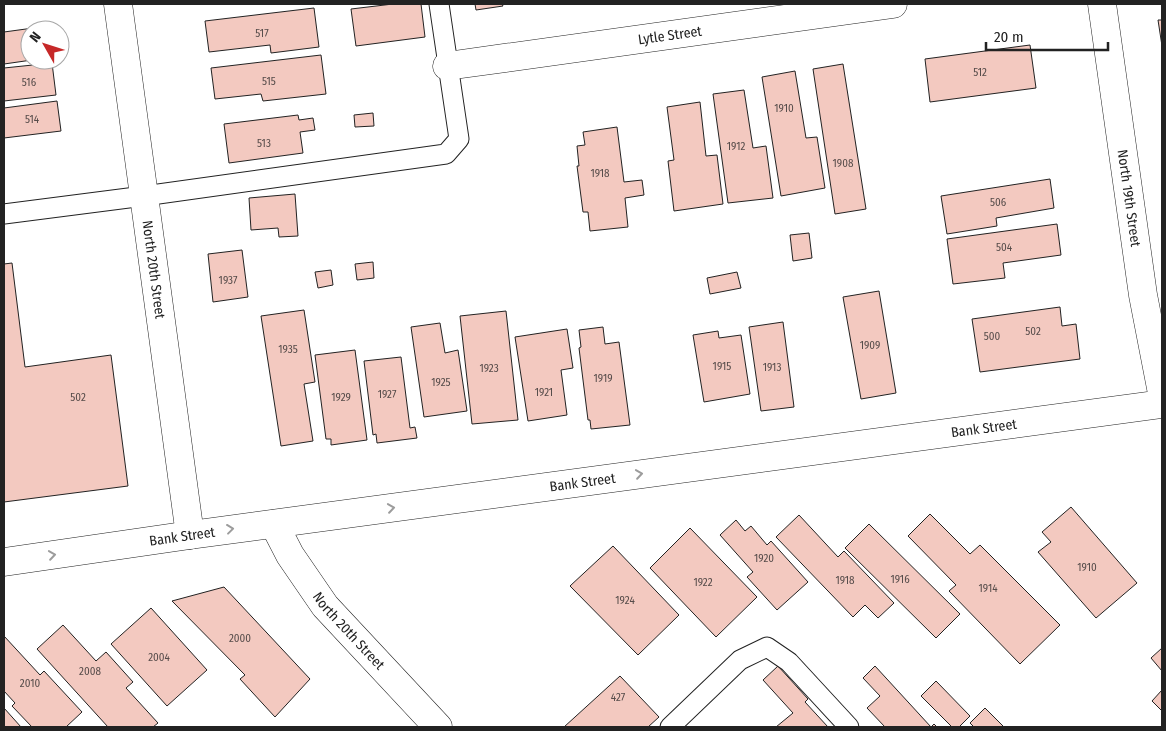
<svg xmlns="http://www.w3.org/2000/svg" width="1166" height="731" viewBox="0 0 1166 731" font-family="'Fira Sans Condensed',sans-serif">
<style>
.building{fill:#f3c9c0;stroke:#222}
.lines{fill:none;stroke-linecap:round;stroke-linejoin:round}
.service-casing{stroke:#222;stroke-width:21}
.minor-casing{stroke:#222;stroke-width:29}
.service{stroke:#fff;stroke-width:19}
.minor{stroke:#fff;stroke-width:28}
.oneway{stroke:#9c9c9c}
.labels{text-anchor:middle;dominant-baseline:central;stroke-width:4;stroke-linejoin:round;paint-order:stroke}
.number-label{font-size:11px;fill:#564c4a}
.street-label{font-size:14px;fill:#222;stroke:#fff}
</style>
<rect width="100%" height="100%" fill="#fff"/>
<g class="building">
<path d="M393,4H421L425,37L356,46L351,9Z"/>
<path d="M475,4H502L503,6L476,10Z"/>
<path d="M314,8L319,47L271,53L270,45L209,52L205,21Z"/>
<path d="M1158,20H1162V46Z"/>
<path d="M48,26L49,30H30V60H32L4,64V32Z"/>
<path d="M1030,45L1036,88L930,102L925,59Z"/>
<path d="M321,55L326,94L263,101L261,94L215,99L211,68Z"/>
<path d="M52,63L56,95L4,101V68Z"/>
<path d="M843,64L866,209L835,214L813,69Z"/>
<path d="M795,71L806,138L817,137L825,188L781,196L762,77Z"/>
<path d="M744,90L753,148L766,146L773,198L728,203L713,94Z"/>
<path d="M57,101L61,131L4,138V108Z"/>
<path d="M700,102L706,156L717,155L723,204L674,211L668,161L674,160L667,107Z"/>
<path d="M373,113L374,126L355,127L354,115Z"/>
<path d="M298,115L299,120L313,118L315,130L300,132L303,153L229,163L224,124Z"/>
<path d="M617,127L624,182L642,180L644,195L625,198L628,227L590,231L588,212H583L577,166H579L577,146L585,145L583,132Z"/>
<path d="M1050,179L1054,208L996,218L997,226L947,234L941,196Z"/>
<path d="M295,194L298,236L279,237L278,228L251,230L249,198Z"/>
<path d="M1057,224L1061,255L1003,263L1005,278L953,284L947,239Z"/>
<path d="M809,233L812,258L793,261L790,235Z"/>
<path d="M242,250L248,297L213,302L208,254Z"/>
<path d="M373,262L374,278L357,280L355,264Z"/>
<path d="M12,263L25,367L111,355L128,486L4,502V264Z"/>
<path d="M331,270L333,285L318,288L315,272Z"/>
<path d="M737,272L741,288L710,294L707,278Z"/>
<path d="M879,291L896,393L861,399L843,297Z"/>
<path d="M1060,307L1062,326L1076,324L1080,359L980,372L972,319Z"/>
<path d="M304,310L315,382L304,384L313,441L281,446L261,316Z"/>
<path d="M506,311L518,420L472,424L460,316Z"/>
<path d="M783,322L794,407L761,411L749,327Z"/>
<path d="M440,323L445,353L458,350L467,411L424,417L411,327Z"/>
<path d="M603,327L605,344L619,342L630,425L591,429L590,420H588L579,348L581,347L579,330Z"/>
<path d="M567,329L573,368L561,370L567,415L528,421L515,337Z"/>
<path d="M718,331L719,338L741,335L750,394L704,402L693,335Z"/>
<path d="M355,350L367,440L331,445V439H326L315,355Z"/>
<path d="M401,357L410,428L415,427L417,438L377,443L376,434L373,435L364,361Z"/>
<path d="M1071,507L1137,583L1096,618L1038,552L1051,542L1042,532Z"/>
<path d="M930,514L970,554L980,545L1060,625L1020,664L949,591L956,585L908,536Z"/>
<path d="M799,515L838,557L844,551L894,603L878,618L865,605L853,617L776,537Z"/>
<path d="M736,520L745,531L751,526L767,545L771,541L808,582L777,610L747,577L753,572L720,535Z"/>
<path d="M869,524L960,614L936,638L845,548Z"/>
<path d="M690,528L757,597L716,637L650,568Z"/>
<path d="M613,546L679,615L638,655L570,586Z"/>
<path d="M224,587L310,679L275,717L240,679L245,675L172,601Z"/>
<path d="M151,608L207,670L167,706L111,644Z"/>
<path d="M63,625L96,661L106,652L133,682L126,688L158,723L153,727H108L37,649Z"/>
<path d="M4,636L40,675L44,671L82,712L66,727H32L12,706L15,703L4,691Z"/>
<path d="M1162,648V671L1151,658Z"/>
<path d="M778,666L808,699L805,702L828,727H776L793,713L763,680Z"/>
<path d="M875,666L931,727L934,724L937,727H885L867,708L880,696L863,678Z"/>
<path d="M620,676L659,717L648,727H564Z"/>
<path d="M936,681L970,716L959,727H952L921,696Z"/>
<path d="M1162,690V711L1152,701Z"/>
<path d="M4,708L21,727H4Z"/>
<path d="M985,708L1004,727H974L970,723Z"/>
</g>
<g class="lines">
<defs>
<g id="service">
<path d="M4,214L144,196L446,154L459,139L439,4"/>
<path d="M670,727L740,660L767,647L789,662L849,727"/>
</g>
<g id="minor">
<path id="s1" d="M118,4L190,535"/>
<path id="s2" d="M1102,4L1143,295L1162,393"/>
<path id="s3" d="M447,66L893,4"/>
<path id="s4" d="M274,524L290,555L325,606L438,727"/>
<path id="s5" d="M4,562L190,535L1162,404"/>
</g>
</defs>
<use href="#service" class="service-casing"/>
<use href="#minor" class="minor-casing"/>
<use href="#service" class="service"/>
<use href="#minor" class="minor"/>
</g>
<defs><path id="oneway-chevron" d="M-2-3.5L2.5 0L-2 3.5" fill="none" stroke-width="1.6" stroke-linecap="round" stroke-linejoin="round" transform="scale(1.25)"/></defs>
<g class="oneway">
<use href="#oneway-chevron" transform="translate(639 474) rotate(-8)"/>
<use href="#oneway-chevron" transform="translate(391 508) rotate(-8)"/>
<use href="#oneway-chevron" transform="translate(230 529) rotate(-7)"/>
<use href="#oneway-chevron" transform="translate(52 555) rotate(-8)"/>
</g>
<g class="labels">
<g class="number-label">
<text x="262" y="33">517</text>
<text x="980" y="72">512</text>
<text x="269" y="81">515</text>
<text x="29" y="82">516</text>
<text x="784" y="108">1910</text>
<text x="32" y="119">514</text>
<text x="264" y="143">513</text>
<text x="736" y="146">1912</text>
<text x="843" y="163">1908</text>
<text x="600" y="173">1918</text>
<text x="998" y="202">506</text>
<text x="1004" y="247">504</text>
<text x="228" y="280">1937</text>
<text x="1033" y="331">502</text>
<text x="992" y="336">500</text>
<text x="870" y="345">1909</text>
<text x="288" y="349">1935</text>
<text x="722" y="366">1915</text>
<text x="772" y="367">1913</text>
<text x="489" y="368">1923</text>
<text x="603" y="378">1919</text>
<text x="441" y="382">1925</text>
<text x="544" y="392">1921</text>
<text x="387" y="394">1927</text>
<text x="78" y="397">502</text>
<text x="341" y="397">1929</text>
<text x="764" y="558">1920</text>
<text x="1087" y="567">1910</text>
<text x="900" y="579">1916</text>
<text x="845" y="580">1918</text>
<text x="703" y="582">1922</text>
<text x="988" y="588">1914</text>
<text x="625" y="600">1924</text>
<text x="240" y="638">2000</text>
<text x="159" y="657">2004</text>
<text x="90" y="671">2008</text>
<text x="30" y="683">2010</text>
<text x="618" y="697">427</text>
</g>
<g class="street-label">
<text stroke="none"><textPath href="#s3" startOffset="225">Lytle Street</textPath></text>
<text stroke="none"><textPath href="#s2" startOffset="196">North 19th Street</textPath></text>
<text stroke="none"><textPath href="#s1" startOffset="268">North 20th Street</textPath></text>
<text stroke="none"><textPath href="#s5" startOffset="989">Bank Street</textPath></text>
<text stroke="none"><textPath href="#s5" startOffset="584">Bank Street</textPath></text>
<text stroke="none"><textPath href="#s5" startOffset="180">Bank Street</textPath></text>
<text stroke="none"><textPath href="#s4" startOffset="131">North 20th Street</textPath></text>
</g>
</g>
<rect width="1166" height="731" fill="none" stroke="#222222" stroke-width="10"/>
<g transform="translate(45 45) rotate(309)"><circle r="24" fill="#ffffff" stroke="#a7a7a7"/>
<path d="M0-4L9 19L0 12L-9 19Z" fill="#c62828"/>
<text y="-8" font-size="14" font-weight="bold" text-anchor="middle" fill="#222222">N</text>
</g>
<path d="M986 42v8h122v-8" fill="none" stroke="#222222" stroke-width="2.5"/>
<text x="994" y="42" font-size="15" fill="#222222" stroke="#ffffff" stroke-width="4" paint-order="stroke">20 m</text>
</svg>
